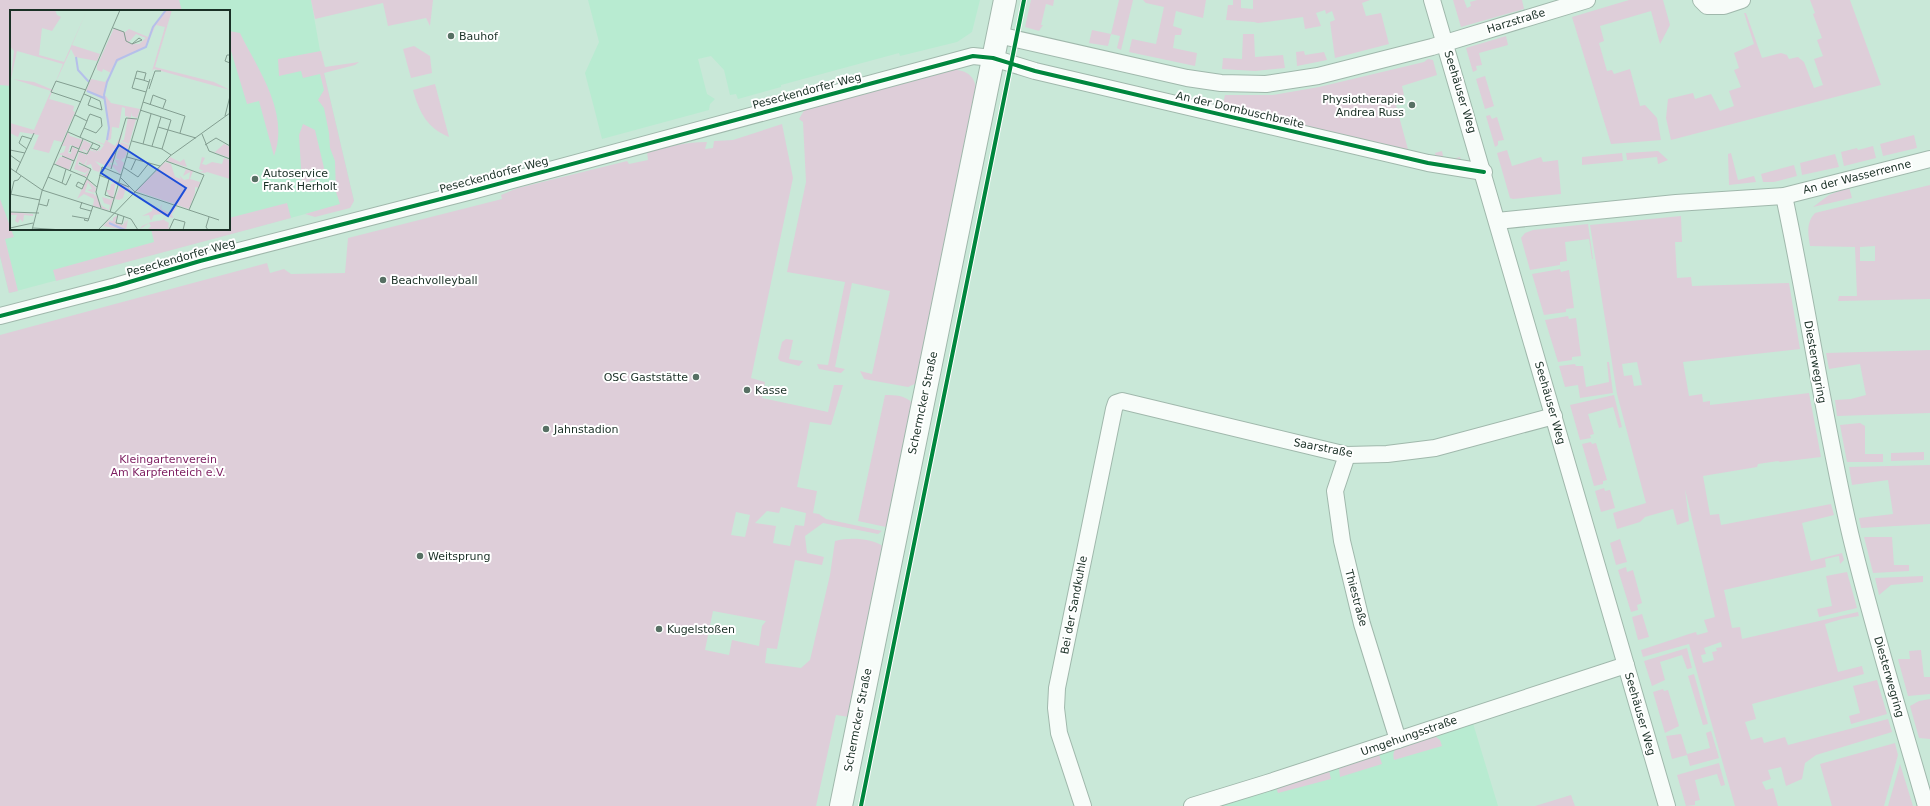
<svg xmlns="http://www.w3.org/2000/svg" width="1930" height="806" viewBox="0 0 1930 806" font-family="'DejaVu Sans',sans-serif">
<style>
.built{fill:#b8ebd1;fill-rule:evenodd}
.green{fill:#deced9;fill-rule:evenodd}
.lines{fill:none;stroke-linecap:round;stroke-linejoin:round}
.street-casing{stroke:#a0b8ac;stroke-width:18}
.secondary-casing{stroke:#a0b8ac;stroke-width:24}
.street{stroke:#f7fcf9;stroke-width:16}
.secondary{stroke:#f7fcf9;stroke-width:22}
.cycleway-casing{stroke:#fff;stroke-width:6}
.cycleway{stroke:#00873e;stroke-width:4}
.poi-dot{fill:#577064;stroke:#fff;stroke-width:1.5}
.labels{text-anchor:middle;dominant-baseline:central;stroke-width:4;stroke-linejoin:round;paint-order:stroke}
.street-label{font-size:11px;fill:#1a3026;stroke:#fff}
.poi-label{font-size:11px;fill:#1a3026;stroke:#fff;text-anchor:start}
.park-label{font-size:11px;fill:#7d1d60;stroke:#fff}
.inset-river{fill:none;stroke:#b5c0ea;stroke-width:2}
.inset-road{fill:none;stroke:#839e91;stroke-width:1}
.view{fill:#1d4ed8;fill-opacity:0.15;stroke:#1d4ed8;stroke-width:2}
.inset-edge{fill:none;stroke:#1a3026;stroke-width:2}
</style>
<rect width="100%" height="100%" fill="#c9e8d8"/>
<g class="built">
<path d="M0,0H311L324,73L354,201L9,293L0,256ZM11,11H229V229H11Z"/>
<path d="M588,0H980L972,32L957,42L900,56L899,53L781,85V87L738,99L736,94L730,95L724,70L711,56L698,59L707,94L715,99L710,104L709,110L602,139L585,73L599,42Z"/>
<path d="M1472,720L1498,806H1211Z"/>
</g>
<g class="green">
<path d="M0,0H179L182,11H11V86L0,85Z"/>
<path d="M311,0H433L430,26L426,18L388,26L383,3L315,19Z"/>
<path d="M1031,0H1054L1053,6L1046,4L1041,25H1043L1039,31L1025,27Z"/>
<path d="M1119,0H1133L1121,50L1117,48L1120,36L1111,34L1108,46L1089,43L1092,30L1111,34Z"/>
<path d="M1143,0H1206L1203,18L1176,11L1173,26L1182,29L1181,35H1175L1173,48L1197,53L1195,66L1129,52L1132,39L1156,44L1164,7L1146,3Z"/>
<path d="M1233,0H1241V8L1253,9V0H1370L1362,3L1366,16L1381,13L1389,44L1335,58L1330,22L1335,20L1332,11L1326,14L1325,10L1316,13L1321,26L1305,29L1303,17L1258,23L1254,22L1226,20L1228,5H1233Z"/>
<path d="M1453,0H1464L1467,8L1471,6L1470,2L1477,0H1522L1524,9L1461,27Z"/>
<path d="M1629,0H1663L1670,25L1660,44L1651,11L1600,26L1604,41L1599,43L1607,71L1612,70L1614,74L1630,69L1640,106L1645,105L1657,118L1661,140L1611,144L1572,17Z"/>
<path d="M1810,0H1850L1881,85L1671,140L1666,118L1668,99L1693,93L1695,99L1711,94L1720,111L1734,106L1729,91L1741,87L1734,70L1739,68L1734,53L1754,44L1744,13H1746L1762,58L1781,53L1787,55L1789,59L1798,57L1804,62L1814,88L1823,85L1814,59L1823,56L1817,40L1822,38L1813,14L1815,13Z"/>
<path d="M229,31L240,33C258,70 290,113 274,156L259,101L247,104L231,51H229Z"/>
<path d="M1243,34H1254L1255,57L1283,55L1285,68L1255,71L1222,69L1223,58L1242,59Z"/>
<path d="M1506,36L1508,45L1479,53L1482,65L1476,66L1477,70L1473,72L1466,48Z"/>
<path d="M414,46L430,56L432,73L411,78L403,49Z"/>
<path d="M321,51L325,67L359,62L355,65L324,73L354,201L350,208L315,217L305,214L340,204L336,192L335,161L330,148L329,133L324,108L318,100L324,90L320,74L303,78L301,71L279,76L278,59Z"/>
<path d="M1304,51L1305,55L1324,52L1327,60L1297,66L1296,52Z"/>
<path d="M1428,59L1433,60L1437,75L1402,86L1404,95L1394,98L1409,153L1436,159L1435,153L1442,151L1444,161L1460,157L1462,162L1452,165L1222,109L1225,95H1273L1319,87L1424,62Z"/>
<path d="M954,70C967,70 976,77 976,91L917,383L908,387L864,379L860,371L872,374L890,291L852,283L835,367L845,369L841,373L819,369L817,364L828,365L845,282L787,272L806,182L803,122L799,119L805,109Z"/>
<path d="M1485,76L1494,106L1485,109L1476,79Z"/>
<path d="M435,84L449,137C427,128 419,112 413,90Z"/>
<path d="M1490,115L1492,119L1497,117L1504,140L1498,141V145L1495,147L1486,116Z"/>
<path d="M303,124L315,130L324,168L320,178L302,184L300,174L301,168L299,135Z"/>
<path d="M782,124L793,178L751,378L765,382L762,398L828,412L834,385H843L831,425L810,422L797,487L817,491L813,513L819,514L826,519L882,531L878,534L823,523L805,536L807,553L824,557L822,565L795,560L777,649L767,648L765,663L801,668L810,660L830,575L835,541C850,537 870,538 883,546L849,717L836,715L816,806H0V335L267,263L270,273L284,269L291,274L345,273L348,238L502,199L501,195L518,188L627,161L629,164L648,160L647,152C667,147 686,142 707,142L705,149L713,148L714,141L733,140ZM781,507L806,513L804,526L795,525L790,546L773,543L776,526L755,523L767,511L779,513ZM736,512L750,515L745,537L731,535ZM713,611L766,621L762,626L759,646L732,640L729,655L705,650Z"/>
<path d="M1914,135L1917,148L1883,156L1880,144Z"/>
<path d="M1873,146L1876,158L1844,166L1841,152L1857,148L1858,150Z"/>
<path d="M1507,150L1512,166L1541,157L1543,162L1558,160L1561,194L1513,199L1510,198L1497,153Z"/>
<path d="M1658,151L1668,160L1658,164L1657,157L1627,160L1626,153Z"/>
<path d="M1622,153L1623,161L1582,165V157Z"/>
<path d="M1731,153L1738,180L1754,176L1756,182L1729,185L1728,154Z"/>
<path d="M1835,154L1839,167L1802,175L1800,163Z"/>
<path d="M1794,165L1797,176L1774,182H1763L1761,174Z"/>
<path d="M1930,185V299L1838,301L1839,296H1857L1855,247L1810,246C1808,233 1806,223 1815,213ZM1875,246V261H1860V247Z"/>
<path d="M1849,187L1852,198L1813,207L1829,195Z"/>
<path d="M0,199L14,237L5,239L18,291L9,293L0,256Z"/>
<path d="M287,203L291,218L56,281L53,270L154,242L151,229H229V218Z"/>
<path d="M1681,216L1682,242H1675L1677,278L1691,277L1692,286L1789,283L1800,349L1683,362L1689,396L1702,394L1703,402L1710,401V405L1809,393L1821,457L1780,462L1778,461L1758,464L1757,467L1703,476L1710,515L1719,514L1721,525L1831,504L1834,515L1802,523L1811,561L1842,553L1844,560L1840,564L1839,556L1825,559L1826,567L1724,590L1732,628L1740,627L1742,639L1858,612L1859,616L1842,619L1825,624L1838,672L1862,666L1864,674L1752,704L1756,719L1745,722L1751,740L1762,737L1764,743L1785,737L1788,745L1888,719L1892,732L1816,755L1805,763L1802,779L1786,786L1781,767L1768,770L1771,779L1762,782L1766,790L1773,788L1778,806H1735L1689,644L1643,657L1641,650L1689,634L1696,632L1697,635L1708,632L1704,620L1715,617L1685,489L1689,521L1677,525L1673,509L1645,517L1640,522L1617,529L1613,513L1646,503L1617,394L1590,225ZM1637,362L1642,385L1634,386L1632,375L1624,376L1622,364ZM1721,642L1722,647L1716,648L1717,651L1712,652L1714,660L1703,663L1701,655L1706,654L1704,648Z"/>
<path d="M1588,224L1593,259H1592L1589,239L1565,242L1567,261L1560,262V265L1530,270L1521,238L1525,233L1533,230Z"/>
<path d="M1560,269L1561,272L1569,270L1574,308L1566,309V312L1544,315L1532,274Z"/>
<path d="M1568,316L1569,319L1576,318L1581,356L1572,357V360L1558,362L1545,320Z"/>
<path d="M786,339L793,340L789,359L803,361L799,366L780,361L778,358L782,342Z"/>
<path d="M1930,350V413L1837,416L1835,400L1851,399L1866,395L1860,364L1829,369L1826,353Z"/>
<path d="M1607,362H1609L1613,393L1580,398L1578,385L1565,387L1559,366L1575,364L1576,366H1583L1586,387L1609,382Z"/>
<path d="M885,395C895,395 905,395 912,403L888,525L886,527L858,521Z"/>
<path d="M1614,395L1622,427L1619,428L1613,407L1588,414L1594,434L1590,435L1591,438L1580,440L1570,405Z"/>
<path d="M1860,423L1865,426V454H1883V462H1847L1840,425Z"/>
<path d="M1591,442L1592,444L1596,443L1607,480L1603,481V484L1594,486L1582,444Z"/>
<path d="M1924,452V460L1891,461V453Z"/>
<path d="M1930,465V524L1861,528L1859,518L1893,514L1888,480L1852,485L1849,467Z"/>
<path d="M1604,488L1605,491L1610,490L1615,508L1601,512L1595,491Z"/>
<path d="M1864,537H1892L1894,565H1909V571L1873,573Z"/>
<path d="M1620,539L1627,562L1616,565L1610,543Z"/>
<path d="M1626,567L1627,572L1633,570L1642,603L1637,605L1638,610L1631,612L1618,570Z"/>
<path d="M1847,572L1857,608L1819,617L1817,609L1832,606L1826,576Z"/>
<path d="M1923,576V582L1891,585L1879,595L1875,578Z"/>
<path d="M1642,614L1649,637L1638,640L1632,617Z"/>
<path d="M1687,648L1692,668L1687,669L1682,655L1660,662L1665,680L1652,686L1644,661Z"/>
<path d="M1921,650L1924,677H1930V694L1908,696L1898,659H1910L1909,651Z"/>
<path d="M1694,674L1708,724L1703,725L1688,676Z"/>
<path d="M1877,680L1887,714L1851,724L1849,716L1860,713L1853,686Z"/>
<path d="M1663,689L1664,691L1668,690L1679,726L1665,733L1653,692Z"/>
<path d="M1930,699V739L1919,738L1910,706L1919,701Z"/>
<path d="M1711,731L1719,758L1690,766L1687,755L1672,759L1666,736L1681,734L1687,754L1710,748L1706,733Z"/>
<path d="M1431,733L1440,740L1442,746L1394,760C1389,741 1417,738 1431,733Z"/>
<path d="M1895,743L1898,755L1884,806H1832L1820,764Z"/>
<path d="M1378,751L1382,764L1340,777L1339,768L1343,763Z"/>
<path d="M1719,763L1725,785L1721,786L1717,774L1695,780L1700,800L1695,801V805L1686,806L1677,775Z"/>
<path d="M1900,764L1913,806H1888Z"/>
<path d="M1329,770L1331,779L1278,793L1277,790L1278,784Z"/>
<path d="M1571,795L1575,806H1535Z"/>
</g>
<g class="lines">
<defs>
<g id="street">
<path d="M1432,0L1667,806"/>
<path d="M1701,0L1707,6H1724L1742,0"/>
<path d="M998,35L1187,78L1221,83L1266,84L1318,76L1432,47L1587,0"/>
<path d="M1784,196C1808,308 1824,421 1850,533C1872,625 1900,715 1926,806"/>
<path d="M1497,221L1676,203L1784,196L1930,159"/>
<path d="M0,316L116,286L200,261L472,191L973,56L993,58L1035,71L1428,163L1484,172"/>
<path d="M1347,455L1335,491L1342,541L1362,624L1398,740"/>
<path d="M1083,806L1059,733L1056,708L1057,688L1114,409L1116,403L1122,401L1347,455L1387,454L1435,448L1554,416"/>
<path d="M1192,806L1267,783L1626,665"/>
</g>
<path id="secondary" d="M841,806L1005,0"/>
</defs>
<use href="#street" class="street-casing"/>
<use href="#secondary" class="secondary-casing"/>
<use href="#street" class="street"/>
<use href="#secondary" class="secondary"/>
<defs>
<g id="cycleway">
<path d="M0,316L116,286L200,261L472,191L973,56L993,58L1035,71L1428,163L1484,172"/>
<path d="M861,806L1024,0"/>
</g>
</defs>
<use href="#cycleway" class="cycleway-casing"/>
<use href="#cycleway" class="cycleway"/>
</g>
<g class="poi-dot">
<circle cx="451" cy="36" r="4"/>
<circle cx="1412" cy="105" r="4"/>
<circle cx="255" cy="179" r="4"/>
<circle cx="383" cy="280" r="4"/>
<circle cx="696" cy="377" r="4"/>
<circle cx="747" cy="390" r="4"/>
<circle cx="546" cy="429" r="4"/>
<circle cx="420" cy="556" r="4"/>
<circle cx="659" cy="629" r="4"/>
</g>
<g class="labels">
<g class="street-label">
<text transform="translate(1516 21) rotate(-17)">Harzstraße</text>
<text transform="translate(807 91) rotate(-15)">Peseckendorfer Weg</text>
<text transform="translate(1460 92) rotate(73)">Seehäuser Weg</text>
<text transform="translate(1240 110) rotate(13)">An der Dornbuschbreite</text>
<text transform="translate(494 175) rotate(-15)">Peseckendorfer Weg</text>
<text transform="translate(1857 177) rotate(-14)">An der Wasserrenne</text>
<text transform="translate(181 258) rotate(-16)">Peseckendorfer Weg</text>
<text transform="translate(1815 362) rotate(80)">Diesterwegring</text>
<text transform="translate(923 403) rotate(-78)">Schermcker Straße</text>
<text transform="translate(1550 403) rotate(74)">Seehäuser Weg</text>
<text transform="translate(1323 448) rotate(11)">Saarstraße</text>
<text transform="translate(1356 598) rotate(75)">Thiestraße</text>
<text transform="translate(1074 605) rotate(-79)">Bei der Sandkuhle</text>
<text transform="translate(1889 677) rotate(74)">Diesterwegring</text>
<text transform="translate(1640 714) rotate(74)">Seehäuser Weg</text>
<text transform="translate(858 720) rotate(-79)">Schermcker Straße</text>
<text transform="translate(1409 736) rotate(-19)">Umgehungsstraße</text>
</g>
<g class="poi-label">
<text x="459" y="36">Bauhof</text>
<text x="1404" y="99" text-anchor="end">Physiotherapie<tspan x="1404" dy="13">Andrea Russ</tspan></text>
<text x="263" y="173">Autoservice<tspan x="263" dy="13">Frank Herholt</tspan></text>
<text x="391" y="280">Beachvolleyball</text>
<text x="688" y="377" text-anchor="end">OSC Gaststätte</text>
<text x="755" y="390">Kasse</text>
<text x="554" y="429">Jahnstadion</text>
<text x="428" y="556">Weitsprung</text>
<text x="667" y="629">Kugelstoßen</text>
</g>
<g class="park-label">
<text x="168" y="459">Kleingartenverein<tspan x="168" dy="13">Am Karpfenteich e.V.</tspan></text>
</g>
</g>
<g transform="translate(10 10)">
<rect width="220" height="220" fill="#c9e8d8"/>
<path d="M0,0H45L47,5L51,7L42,21L32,18L29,45L54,52L77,0L62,35L90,44L87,51L65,47L61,39L44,76L53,54L7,41L0,73L4,41L0,36ZM155,0H162L145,57L204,72L220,80L144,59L142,61L155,17L146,15L136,37L107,52L95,78V85L101,93L130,99L127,108L122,106V102L121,107L115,106V98L112,97L109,118L102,117L101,129L97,131L105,136L113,122L107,141L102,138L106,144L103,153L97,152L101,155V158L85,151L91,157L89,162L83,160L81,154L75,156L78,148L74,155L69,151L68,155L80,158L77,167L66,162L75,165L79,160L75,163L64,159L69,142L77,145L78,144L69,140L74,130L81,134L78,142L73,139V141L78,143L80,140L88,143L80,139L88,141L91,135L89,142L94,135L81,129L94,134L99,123L94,90L76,81L81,69L95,72L101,63L93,59L92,62L87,60V56L104,18L115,22L119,19L138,27L142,17ZM126,24L136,28L129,34L118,33ZM3,69L24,72L43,80L39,89L64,96L63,101L65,102L52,132L44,130L39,143L23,139L29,125L10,122L8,127L0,123V113L24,120L41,81ZM118,107L126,109L119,134L111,131L114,130ZM58,122L60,126L73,130L69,138L60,135L58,143L61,144L62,137L68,140L64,150L55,147L62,151L59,160L45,154L50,147H55L49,144L54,142L56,136H52ZM111,132L119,135L114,151L115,147L111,150L114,153L110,164L102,156L104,154L108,156L105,150H110L106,148ZM214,134L220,137V148L201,141L205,142ZM160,147L170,152L174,149L177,157L157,151ZM192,147L195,148L192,154L196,155L202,152L212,154L214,148L220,150V169L197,162L195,163L188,162L194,161L189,159ZM155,152L161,154L165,167L171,169L169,165L174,170L179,169L180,162L173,166L176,159L183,161L180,169L190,172L189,178L185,177V183L179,199L126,181ZM77,169L86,178L85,183L82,179L84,183L77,180L82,179L78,172L75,182L84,184L85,187L86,184L91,198L83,196L84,189L74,184L67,189ZM100,170L108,172L105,175L104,185L102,186H104L100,200H98L92,199L89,190L92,196L99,200L100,195L94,193L92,187L102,190L96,180H100L101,174H104ZM111,173L116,176L115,179L118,177L121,180L115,181L113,188L109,190L105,189ZM152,194L151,199L160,203L163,196L167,197L162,204L163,208L156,206L154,210L159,213L158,218L161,215L159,219L137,220L141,216L139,213L130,219L132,216L141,212L153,210L156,206L151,204L144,205L141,211L139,205L132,206L142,201L143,195L151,203L150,198ZM0,202L23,204V206L14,205L13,212L10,209L8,213L5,211L7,205H0ZM108,205L107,208L104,207L107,208L105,212L113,215L116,208L115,214L118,209L116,220L93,216L99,210L103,211V208Z" fill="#deced9" fill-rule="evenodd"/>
<path class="inset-river" d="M66,47L68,60L79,72M77,81L94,88M97,130L99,118L94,85L97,72L107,50L136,37L143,17L156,0M99,213L115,220"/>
<path class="inset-road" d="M103,18L114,22L116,31L122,34L132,30L129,28L122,34M220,45H217L215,51L220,53M125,68L122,78L136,82M134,70L136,63L127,61L125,68L133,70L139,72M139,79L145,61H151M74,84L81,87L90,91L92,100L78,95L81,87M71,92L41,82L46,71L76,80M133,92L175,106L170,123M140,95L143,85L148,87L156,90L153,98M130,100L161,110L152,139M65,105L77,111M215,106L220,86M148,117L186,128M58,122L90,136L87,140L81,138M192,124L199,141L220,149M70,127L74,118L77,111L78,108L80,104L91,108L92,116L86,123L74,118M122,131L152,139L161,145M133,134L141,104M195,135L206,128L220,136M142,136L151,107M17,139L9,133L12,126L22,129M0,140L15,143M68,141L77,144L83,133M60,142L62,136L69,139M0,145L11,153M52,146L64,151M117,147L150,156M156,151L194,165L179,200M69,153L81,159L77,168M44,154L75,167L87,177M113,157L128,167L139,153M0,158L32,180L104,203M101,159L116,108L127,109M121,160L126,149M60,161L73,129M6,162L24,123M89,165L119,177M38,167L52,173L56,159M110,167L125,182L209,210M99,169L95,185L104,188M52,173L56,175L61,164M74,175L68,172L66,176L72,179L77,168M0,184L30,190M1,184L4,171L8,170L11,166M72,192L70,198L81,201M29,194L37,196L39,189M91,198L86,182L92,157L111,165M0,202L29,203M100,202L140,69M104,203L121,209L128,220M108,204L106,213L112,214L114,206M62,206L79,209M75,209L74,210L78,211L83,196M0,218L23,213M23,218L53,220M22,220L32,181L110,0M88,220L160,146L220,103M159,220L164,209L175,212L173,220M198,220L196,217L199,207"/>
<path class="view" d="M109,135L176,178L158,206L91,163Z"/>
<rect width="220" height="220" class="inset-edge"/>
</g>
</svg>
